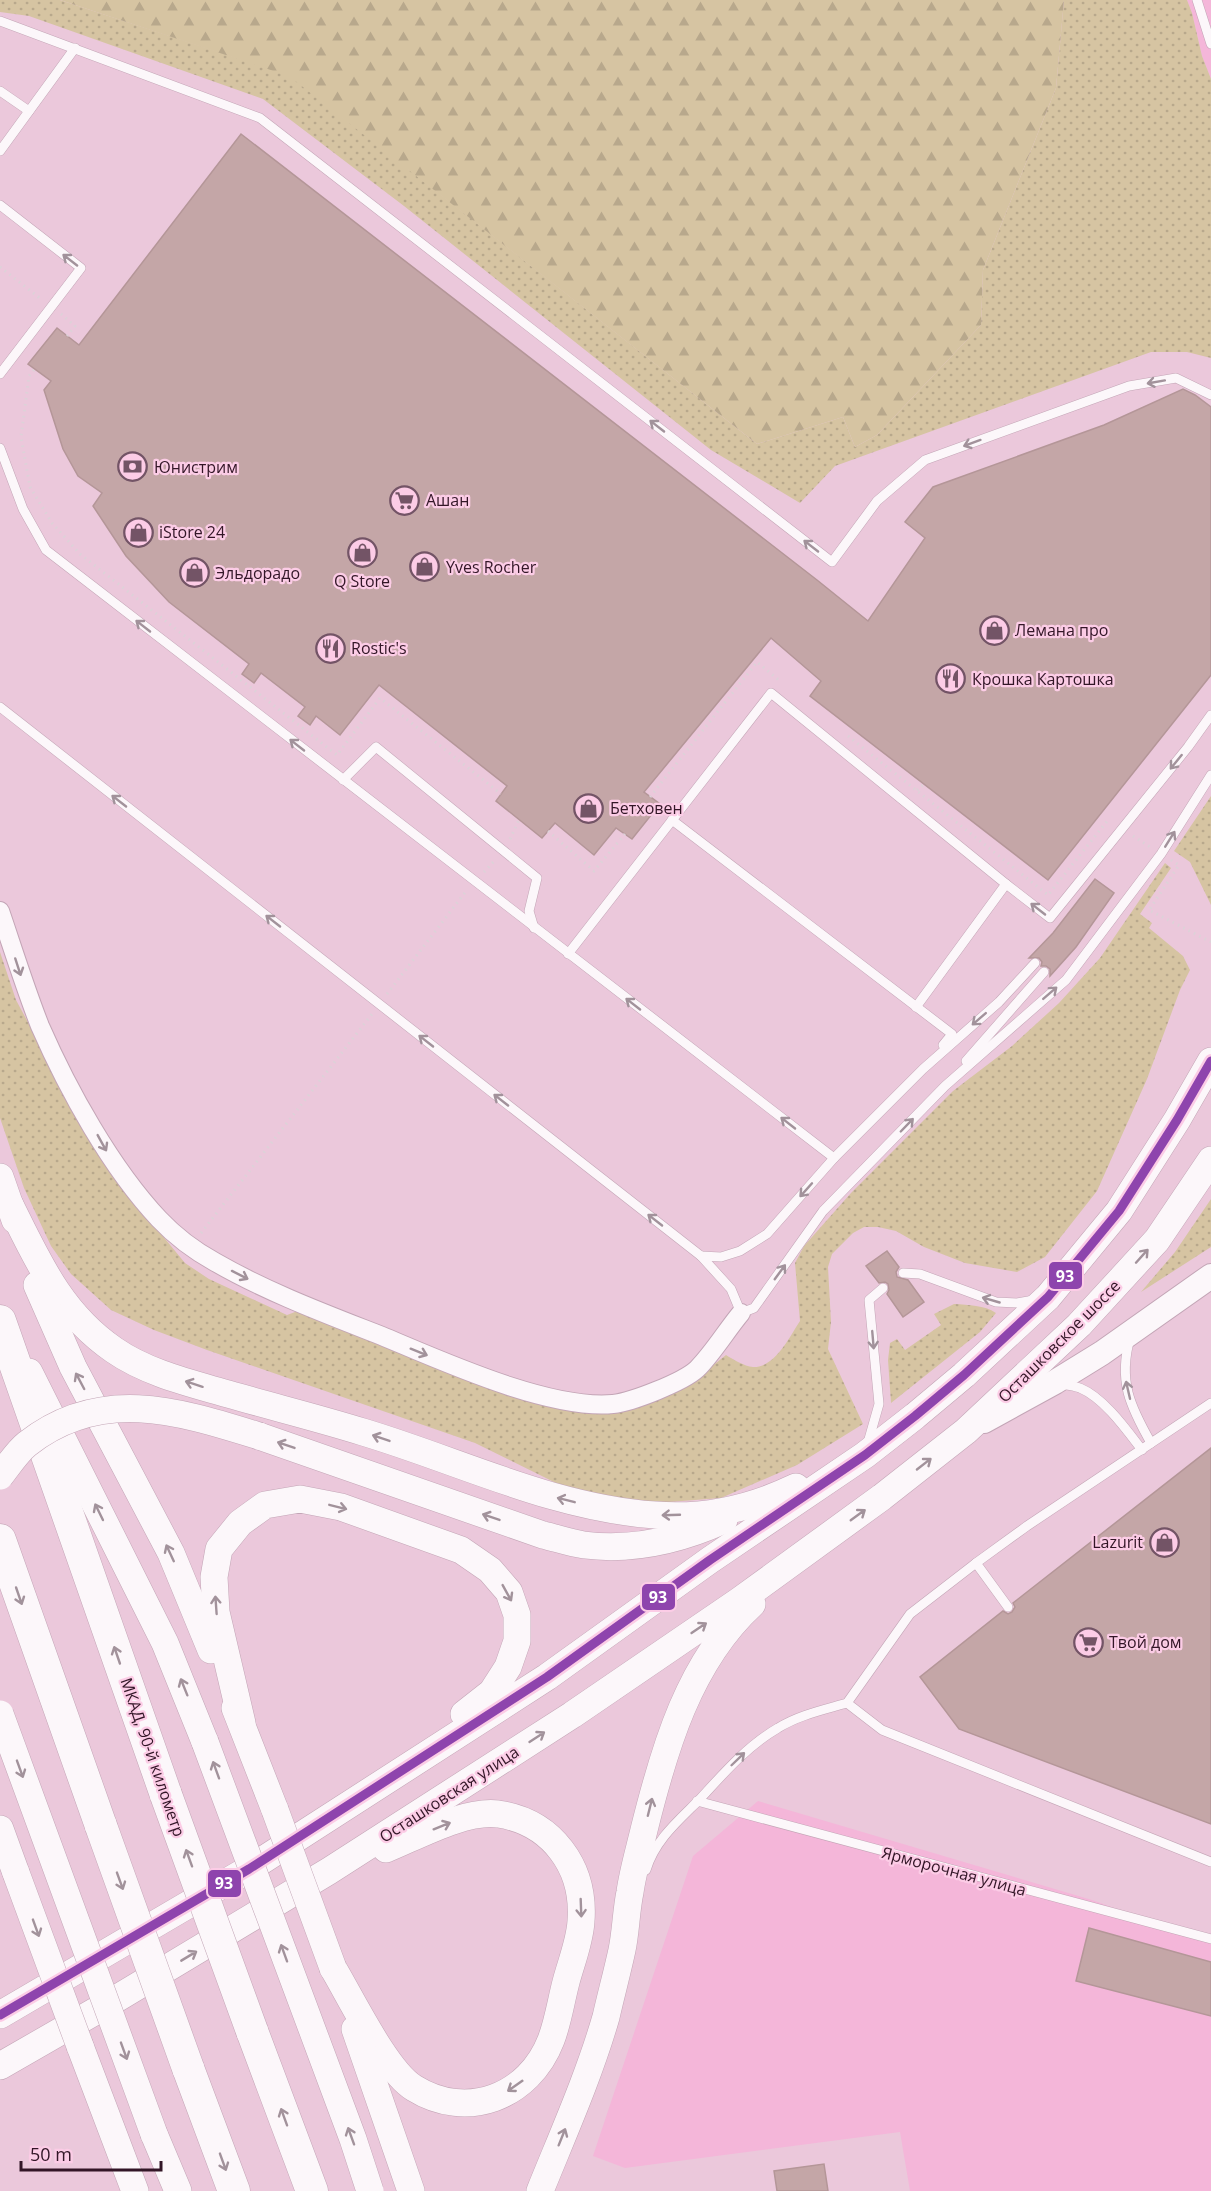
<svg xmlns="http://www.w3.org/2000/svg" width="1211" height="2191" viewBox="0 0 1211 2191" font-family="'Open Sans',sans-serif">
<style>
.built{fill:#f4b6d9}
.grass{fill:url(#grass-dots)}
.forest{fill:url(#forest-firs)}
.building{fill:#c4a6a7;stroke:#b49698;stroke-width:1.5}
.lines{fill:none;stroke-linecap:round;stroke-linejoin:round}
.service-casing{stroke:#c3a5b6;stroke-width:10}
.minor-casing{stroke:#c3a5b6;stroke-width:20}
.tertiary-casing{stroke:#c3a5b6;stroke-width:26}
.secondary-casing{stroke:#c3a5b6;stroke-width:28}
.trunk-casing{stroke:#c3a5b6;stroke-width:33}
.path{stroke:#ddd2d8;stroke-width:3;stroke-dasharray:1.5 4.5;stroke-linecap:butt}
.service{stroke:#fcf7fa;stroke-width:9}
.minor{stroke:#fcf7fa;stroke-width:18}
.tertiary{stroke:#fcf7fa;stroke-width:24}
.secondary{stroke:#fcf7fa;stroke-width:27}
.trunk{stroke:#fcf7fa;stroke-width:32}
.secondary-bridge-casing{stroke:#c3a5b6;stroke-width:28;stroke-linecap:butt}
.trunk-bridge-casing{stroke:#c3a5b6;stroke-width:33;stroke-linecap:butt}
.secondary-bridge{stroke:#fcf7fa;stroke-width:27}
.trunk-bridge{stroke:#fcf7fa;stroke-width:32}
.bus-1-casing{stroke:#fccce6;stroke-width:14}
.bus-1{stroke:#8e44ad;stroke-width:9}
.oneway{stroke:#a2929b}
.labels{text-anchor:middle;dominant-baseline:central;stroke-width:4.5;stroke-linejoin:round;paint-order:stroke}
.poi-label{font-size:16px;fill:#331627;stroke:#fccce6;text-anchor:start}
.street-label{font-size:16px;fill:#331627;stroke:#fccce6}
.line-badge{stroke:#fccce6;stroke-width:2}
.badge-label{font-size:16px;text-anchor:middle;font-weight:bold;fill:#fff}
</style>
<defs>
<pattern id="grass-dots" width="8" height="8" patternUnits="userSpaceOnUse" patternTransform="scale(1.5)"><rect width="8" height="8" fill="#d6c4a2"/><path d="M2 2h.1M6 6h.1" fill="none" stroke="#b8a88c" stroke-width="1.8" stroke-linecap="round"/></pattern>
<pattern id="forest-firs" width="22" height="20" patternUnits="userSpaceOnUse" patternTransform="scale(1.5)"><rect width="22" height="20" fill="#d6c4a2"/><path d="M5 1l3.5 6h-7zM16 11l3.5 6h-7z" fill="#b8a88c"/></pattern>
</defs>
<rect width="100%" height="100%" fill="#ebc8db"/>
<g class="built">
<path d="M1187,0H1211V79L1202,56L1192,13Z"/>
<path d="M758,1801L1092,1900L1211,1943V2191H910L900,2132L625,2168L593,2156L693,1856Z"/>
</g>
<g class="grass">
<path d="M0,0H60L289,75L757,444L843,417L855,447L877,435L981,325L983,270L1056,88L1064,0H1187L1192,13L1202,56L1211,79V358L1187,352H1151L835,466L800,503L711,450L404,206L263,99L29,16L0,12Z"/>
<path d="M1211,796V905L1190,862L1174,851Z"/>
<path d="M1165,863L1171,868L1140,914L1152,923L1149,928L1183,956L1190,970L1180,990L1147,1079L1097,1191L1045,1257L1017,1272L965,1263L924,1247L896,1231L878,1227H864L853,1233L832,1254L828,1267L831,1322L828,1349L863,1424L797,1465L721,1498L656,1503L610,1499L558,1484L475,1443L207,1350L154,1330L111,1310L71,1274L51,1246L24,1188L0,1118V952L16,1000L58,1078L152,1223L185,1263L209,1279L287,1315L295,1312L308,1310L591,1411L702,1374L726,1355C734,1360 744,1366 753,1367C775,1368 790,1336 800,1321L795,1263L804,1246L851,1193L953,1091L1012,1046L1059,1003L1100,958Z"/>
<path d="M1211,1199V1247L1141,1292L1175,1252Z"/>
<path d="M954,1304C969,1305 984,1305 996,1313L980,1332L891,1403L888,1360L890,1343L897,1339L905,1350L941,1325L934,1314Z"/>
</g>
<path class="forest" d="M60,0H1064L1056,88L983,270L981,325L877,435L855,447L843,417L757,444L289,76Z"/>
<g class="building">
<path d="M241,134L817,580L868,621L925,538L905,522L933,487L1104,425L1183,389L1195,395L1211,407V675L1048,880L810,696L821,681L771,638L644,792L660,804L632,839L616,828L594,855L555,823L542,838L496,801L507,786L379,685L340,735L316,716L310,725L298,716L305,707L261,673L254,683L242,674L249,664L169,602L126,556L93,506L102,493L78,476L63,449L44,390L51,381L28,364L57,328L79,345Z"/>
<path d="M1095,879L1114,893L1076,947L1050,976V969L1046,966H1041L1042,962L1039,958H1029L1053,933Z"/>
<path d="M887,1251L899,1267L896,1272L897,1277L908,1280L924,1302L903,1317L887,1294L889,1290L888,1284L885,1282L879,1283L866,1266Z"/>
<path d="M1211,1448V1824L959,1729L920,1677L1003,1611L1008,1614L1012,1612L1015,1607L1013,1603Z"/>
<path d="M1089,1928L1211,1962V2016L1076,1981Z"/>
<path d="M824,2164L828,2191H777L774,2171Z"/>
</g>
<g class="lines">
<defs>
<g id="service">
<path d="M1197,0L1211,44"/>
<path d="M0,21L260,118L832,562L877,501L925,460L1129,386L1176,378L1211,395"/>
<path d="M0,91L29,111"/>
<path d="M0,151L75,48"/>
<path d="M0,205L81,268L0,374"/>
<path d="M0,448L23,509L46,550L834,1158"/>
<path d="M0,707L701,1256L731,1289L741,1313L754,1308L823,1211L945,1086L1066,980L1161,854L1211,775"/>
<path d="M343,780L376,747L537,878L529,911L534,928"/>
<path d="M672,820L952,1034L943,1045"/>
<path d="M1006,884L1050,918L1188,747L1211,715"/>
<path d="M568,954L771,693L1006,884L916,1007"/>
<path d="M966,1061L1044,972"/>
<path d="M701,1256L721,1257L740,1251L767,1234L834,1158L923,1069L999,1002L1035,963"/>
<path d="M903,1273L920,1274L996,1302L1017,1303L1034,1300"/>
<path d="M1130,1338C1118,1381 1130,1406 1151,1443"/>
<path d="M1061,1384C1067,1385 1074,1386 1080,1388C1104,1398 1126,1429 1142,1450"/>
<path d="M867,1446L879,1404L869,1300L883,1288"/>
<path d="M1008,1607L976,1563L1027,1526L1211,1403"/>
<path d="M847,1703L882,1730L1211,1862"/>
<path d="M697,1801L1211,1939"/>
<path d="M646,1870C655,1840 678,1821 699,1800C723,1774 747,1746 778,1728C799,1715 823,1710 847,1703L910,1614L976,1563"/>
</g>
<path id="minor" d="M0,911C13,949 25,988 40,1026C68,1090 111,1168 159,1219C175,1236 195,1251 215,1262C267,1292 326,1314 382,1336C442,1361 549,1410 613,1404C632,1402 683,1382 697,1369C713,1353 726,1331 741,1313"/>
<path id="tertiary" d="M984,1421L1055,1382L1102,1353L1211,1276"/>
<g id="secondary">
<path d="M0,1177L15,1220"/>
<path d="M10,1205C38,1261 60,1313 114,1350C147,1373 190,1383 228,1394C273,1407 318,1418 363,1432C460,1461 553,1508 655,1515C703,1519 752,1508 796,1487"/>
<path d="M37,1285L73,1367L171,1553L211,1650"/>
<path d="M29,1372L165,1643L205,1742"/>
<path d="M259,1436L543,1535C556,1538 570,1543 584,1545C632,1551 680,1540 724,1520"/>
<path d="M235,1708L275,1810"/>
<path d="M242,1723L216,1612L214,1577L219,1549L240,1523L265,1505L300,1499L341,1507L461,1550L490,1570L509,1592L517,1615V1641L508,1667L492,1692L464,1714"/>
<path d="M0,1829L16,1873"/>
<path d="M333,1968C351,1998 386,2071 414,2088C467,2121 529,2097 551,2040C558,2022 561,2001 566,1982C571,1963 580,1941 581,1921C585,1867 552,1822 498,1814C464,1810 418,1836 386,1849"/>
<path d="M0,2015L249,1869L547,1677L710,1560L865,1455L915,1416L964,1375L1048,1297L1119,1211L1177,1120L1211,1061"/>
<path d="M355,2029L411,2191"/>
<path d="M80,2046L135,2191"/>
<path d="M0,2066L101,2008L329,1871L572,1715L739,1601L882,1497L966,1431L1079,1325L1157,1240L1211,1160"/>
<path d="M154,2134L178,2191"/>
<path d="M540,2191C563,2134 589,2076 606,2017C611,1995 617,1973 622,1950C626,1931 626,1911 630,1892C633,1871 639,1851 644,1830C664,1749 689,1662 752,1604"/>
</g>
<g id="trunk">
<path d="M0,1321L166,1795"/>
<path d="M0,1540L101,1826"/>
<path d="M252,2031L312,2191"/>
<path d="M188,2068L234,2191"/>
</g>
</defs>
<use href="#service" class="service-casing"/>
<use href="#minor" class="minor-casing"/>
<use href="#tertiary" class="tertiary-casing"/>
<use href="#secondary" class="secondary-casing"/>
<use href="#trunk" class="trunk-casing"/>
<g class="path">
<path d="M0,267L41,299"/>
<path d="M61,314L75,326L67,336"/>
<path d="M34,370L29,376L21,437L30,487L52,523L80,554L337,755L380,698L501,794"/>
<path d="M848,736L1048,895L1108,820L1110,821"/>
<path d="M917,790L924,784"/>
<path d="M650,797L757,662L780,681"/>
<path d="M548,831L594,871L625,834"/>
<path d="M1133,836L1150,847"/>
<path d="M510,839L519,820"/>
<path d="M1171,860L1179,865L1149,910L1211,942"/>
<path d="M484,872L496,859"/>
<path d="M387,994L467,890"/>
<path d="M201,1233L372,1014"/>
</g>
<use href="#service" class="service"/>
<use href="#minor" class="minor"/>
<use href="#tertiary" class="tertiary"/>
<use href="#secondary" class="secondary"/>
<use href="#trunk" class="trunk"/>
<defs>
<g id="secondary-bridge">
<path d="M0,1476C8,1466 17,1452 27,1444C101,1386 178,1411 259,1436"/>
<path d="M0,1714L154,2134"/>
<path d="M205,1742L353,2139L370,2191"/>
<path d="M275,1810L333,1968"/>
<path d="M16,1873L80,2046"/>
</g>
<g id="trunk-bridge">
<path d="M166,1795L252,2031"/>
<path d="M101,1826L188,2068"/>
</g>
</defs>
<use href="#secondary-bridge" class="secondary-bridge-casing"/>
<use href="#trunk-bridge" class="trunk-bridge-casing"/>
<use href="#secondary-bridge" class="secondary-bridge"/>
<use href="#trunk-bridge" class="trunk-bridge"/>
<defs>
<path id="bus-1" d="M0,2015L249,1869L547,1677L710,1560L865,1455L915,1416L964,1375L1048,1297L1119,1211L1177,1120L1211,1061"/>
</defs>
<use href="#bus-1" class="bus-1-casing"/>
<use href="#bus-1" class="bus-1"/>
</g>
<defs><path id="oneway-shaft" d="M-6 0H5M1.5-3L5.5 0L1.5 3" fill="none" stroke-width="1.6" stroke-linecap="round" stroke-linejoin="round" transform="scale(1.5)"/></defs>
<g class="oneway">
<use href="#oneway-shaft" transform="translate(70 260) rotate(-142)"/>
<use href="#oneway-shaft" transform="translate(1156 382) rotate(170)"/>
<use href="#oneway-shaft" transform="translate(657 426) rotate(-142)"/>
<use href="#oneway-shaft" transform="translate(972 443) rotate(160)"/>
<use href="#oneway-shaft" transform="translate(811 546) rotate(-142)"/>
<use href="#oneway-shaft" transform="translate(143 626) rotate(-142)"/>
<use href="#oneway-shaft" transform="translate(297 745) rotate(-142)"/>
<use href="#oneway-shaft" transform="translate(1176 762) rotate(129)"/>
<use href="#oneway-shaft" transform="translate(119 801) rotate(-142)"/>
<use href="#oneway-shaft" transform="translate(1170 839) rotate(-58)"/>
<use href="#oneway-shaft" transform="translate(1038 909) rotate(-142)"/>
<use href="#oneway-shaft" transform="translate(273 921) rotate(-142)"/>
<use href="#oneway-shaft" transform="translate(18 967) rotate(72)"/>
<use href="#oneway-shaft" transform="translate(1050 993) rotate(-41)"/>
<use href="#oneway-shaft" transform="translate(633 1004) rotate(-142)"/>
<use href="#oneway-shaft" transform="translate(979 1019) rotate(139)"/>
<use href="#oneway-shaft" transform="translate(426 1041) rotate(-142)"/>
<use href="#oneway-shaft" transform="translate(501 1100) rotate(-142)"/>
<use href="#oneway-shaft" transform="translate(788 1123) rotate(-142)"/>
<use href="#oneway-shaft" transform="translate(907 1125) rotate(-46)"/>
<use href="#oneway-shaft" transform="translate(102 1143) rotate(61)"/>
<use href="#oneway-shaft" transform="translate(806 1190) rotate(132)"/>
<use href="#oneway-shaft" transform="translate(655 1220) rotate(-142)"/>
<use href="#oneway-shaft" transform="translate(1142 1256) rotate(-48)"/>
<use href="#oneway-shaft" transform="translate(780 1272) rotate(-54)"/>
<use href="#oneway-shaft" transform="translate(240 1275) rotate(27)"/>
<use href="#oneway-shaft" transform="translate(991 1300) rotate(-164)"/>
<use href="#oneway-shaft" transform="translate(873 1340) rotate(85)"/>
<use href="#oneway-shaft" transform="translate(419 1352) rotate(22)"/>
<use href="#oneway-shaft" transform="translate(80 1381) rotate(-118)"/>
<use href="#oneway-shaft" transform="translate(194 1384) rotate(-162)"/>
<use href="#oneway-shaft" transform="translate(1128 1390) rotate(-103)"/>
<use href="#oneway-shaft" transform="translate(381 1438) rotate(-161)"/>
<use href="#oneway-shaft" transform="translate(286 1445) rotate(-161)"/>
<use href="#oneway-shaft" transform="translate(924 1464) rotate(-38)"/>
<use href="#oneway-shaft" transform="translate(566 1500) rotate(-166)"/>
<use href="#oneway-shaft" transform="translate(338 1507) rotate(14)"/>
<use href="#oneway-shaft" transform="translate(99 1512) rotate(-116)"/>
<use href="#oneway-shaft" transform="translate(671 1515) rotate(178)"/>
<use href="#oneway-shaft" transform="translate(858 1515) rotate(-36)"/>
<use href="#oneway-shaft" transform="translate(491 1517) rotate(-161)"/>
<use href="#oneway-shaft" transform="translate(170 1553) rotate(-115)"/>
<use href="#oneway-shaft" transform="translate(507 1593) rotate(61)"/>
<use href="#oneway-shaft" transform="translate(19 1596) rotate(71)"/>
<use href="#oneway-shaft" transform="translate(216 1605) rotate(-94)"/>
<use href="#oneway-shaft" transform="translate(699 1628) rotate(-34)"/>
<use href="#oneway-shaft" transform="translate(117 1655) rotate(-109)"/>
<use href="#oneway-shaft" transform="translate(184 1687) rotate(-112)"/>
<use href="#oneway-shaft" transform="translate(537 1737) rotate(-33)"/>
<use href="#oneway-shaft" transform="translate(738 1759) rotate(-44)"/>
<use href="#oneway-shaft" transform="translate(20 1769) rotate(70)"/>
<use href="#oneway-shaft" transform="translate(216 1770) rotate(-110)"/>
<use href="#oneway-shaft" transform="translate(650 1807) rotate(-76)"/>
<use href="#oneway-shaft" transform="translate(442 1826) rotate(-22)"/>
<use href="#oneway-shaft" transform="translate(189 1858) rotate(-110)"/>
<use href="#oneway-shaft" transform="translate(120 1881) rotate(70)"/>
<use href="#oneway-shaft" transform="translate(581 1908) rotate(88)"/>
<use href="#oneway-shaft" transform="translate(36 1928) rotate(70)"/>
<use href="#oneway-shaft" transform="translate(284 1953) rotate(-110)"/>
<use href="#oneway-shaft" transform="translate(189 1956) rotate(-31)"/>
<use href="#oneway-shaft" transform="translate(124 2051) rotate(70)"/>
<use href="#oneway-shaft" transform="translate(515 2086) rotate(145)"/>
<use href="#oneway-shaft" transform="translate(284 2117) rotate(-110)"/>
<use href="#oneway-shaft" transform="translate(351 2136) rotate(-110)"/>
<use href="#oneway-shaft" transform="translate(562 2137) rotate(-68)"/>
<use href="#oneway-shaft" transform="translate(223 2162) rotate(70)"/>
</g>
<defs>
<symbol id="bank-ring" viewBox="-11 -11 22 22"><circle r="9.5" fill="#fccce6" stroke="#735466" stroke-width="1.5"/><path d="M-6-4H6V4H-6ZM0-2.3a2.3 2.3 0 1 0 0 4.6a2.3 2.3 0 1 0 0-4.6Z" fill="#735466"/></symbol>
<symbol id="supermarket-ring" viewBox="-11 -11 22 22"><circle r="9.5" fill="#fccce6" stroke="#735466" stroke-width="1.5"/><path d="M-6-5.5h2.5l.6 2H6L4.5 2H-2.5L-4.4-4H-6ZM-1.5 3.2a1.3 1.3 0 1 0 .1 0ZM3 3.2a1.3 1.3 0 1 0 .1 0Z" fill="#735466"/></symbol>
<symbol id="shop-ring" viewBox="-11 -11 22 22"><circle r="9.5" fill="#fccce6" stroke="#735466" stroke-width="1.5"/><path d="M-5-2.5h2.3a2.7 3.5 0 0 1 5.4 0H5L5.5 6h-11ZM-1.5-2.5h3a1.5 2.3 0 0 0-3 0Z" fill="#735466"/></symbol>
<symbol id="restaurant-ring" viewBox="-11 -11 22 22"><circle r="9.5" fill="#fccce6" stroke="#735466" stroke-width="1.5"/><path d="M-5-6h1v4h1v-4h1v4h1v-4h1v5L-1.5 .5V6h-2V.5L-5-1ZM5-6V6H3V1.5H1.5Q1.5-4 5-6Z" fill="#735466"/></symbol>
</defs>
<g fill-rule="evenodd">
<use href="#bank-ring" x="116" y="450" width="33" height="33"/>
<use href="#supermarket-ring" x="388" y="484" width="33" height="33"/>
<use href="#shop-ring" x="122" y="516" width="33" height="33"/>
<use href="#shop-ring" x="346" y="536" width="33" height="33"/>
<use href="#shop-ring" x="408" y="550" width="33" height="33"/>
<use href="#shop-ring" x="178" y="556" width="33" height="33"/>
<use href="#shop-ring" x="978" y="614" width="33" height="33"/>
<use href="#restaurant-ring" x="314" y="632" width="33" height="33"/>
<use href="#restaurant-ring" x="934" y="662" width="33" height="33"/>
<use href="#shop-ring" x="572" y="792" width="33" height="33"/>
<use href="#shop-ring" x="1148" y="1526" width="33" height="33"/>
<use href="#supermarket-ring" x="1072" y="1626" width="33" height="33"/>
</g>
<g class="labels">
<g class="poi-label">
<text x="154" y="467">Юнистрим</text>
<text x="426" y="500">Ашан</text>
<text x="159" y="532">iStore 24</text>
<text x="446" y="567">Yves Rocher</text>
<text x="215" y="573">Эльдорадо</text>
<text x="362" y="581" text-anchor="middle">Q Store</text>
<text x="1015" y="630">Лемана про</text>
<text x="351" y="648">Rostic's</text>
<text x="972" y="679">Крошка Картошка</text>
<text x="610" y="808">Бетховен</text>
<text x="1143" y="1542" text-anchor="end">Lazurit</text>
<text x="1109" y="1642">Твой дом</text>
</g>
<g class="street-label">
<text transform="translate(1059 1341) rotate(-45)">Осташковское шоссе</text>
<text transform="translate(153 1757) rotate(71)">МКАД, 90-й километр</text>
<text transform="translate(449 1794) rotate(-33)">Осташковская улица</text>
<text transform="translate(954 1871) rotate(15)">Ярморочная улица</text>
</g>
</g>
<g class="line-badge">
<rect x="1048" y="1261" width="35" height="29" rx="6" fill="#8e44ad"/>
<rect x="641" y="1583" width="35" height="28" rx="6" fill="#8e44ad"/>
<rect x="207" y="1869" width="35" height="29" rx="6" fill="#8e44ad"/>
</g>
<g class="badge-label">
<text x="1065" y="1282">93</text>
<text x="658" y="1603">93</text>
<text x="224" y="1889">93</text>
</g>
<path d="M21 2161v9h140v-9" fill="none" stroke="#331627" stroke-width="3"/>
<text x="30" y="2161" font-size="18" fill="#331627" stroke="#fccce6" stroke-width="4.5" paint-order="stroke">50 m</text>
</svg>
